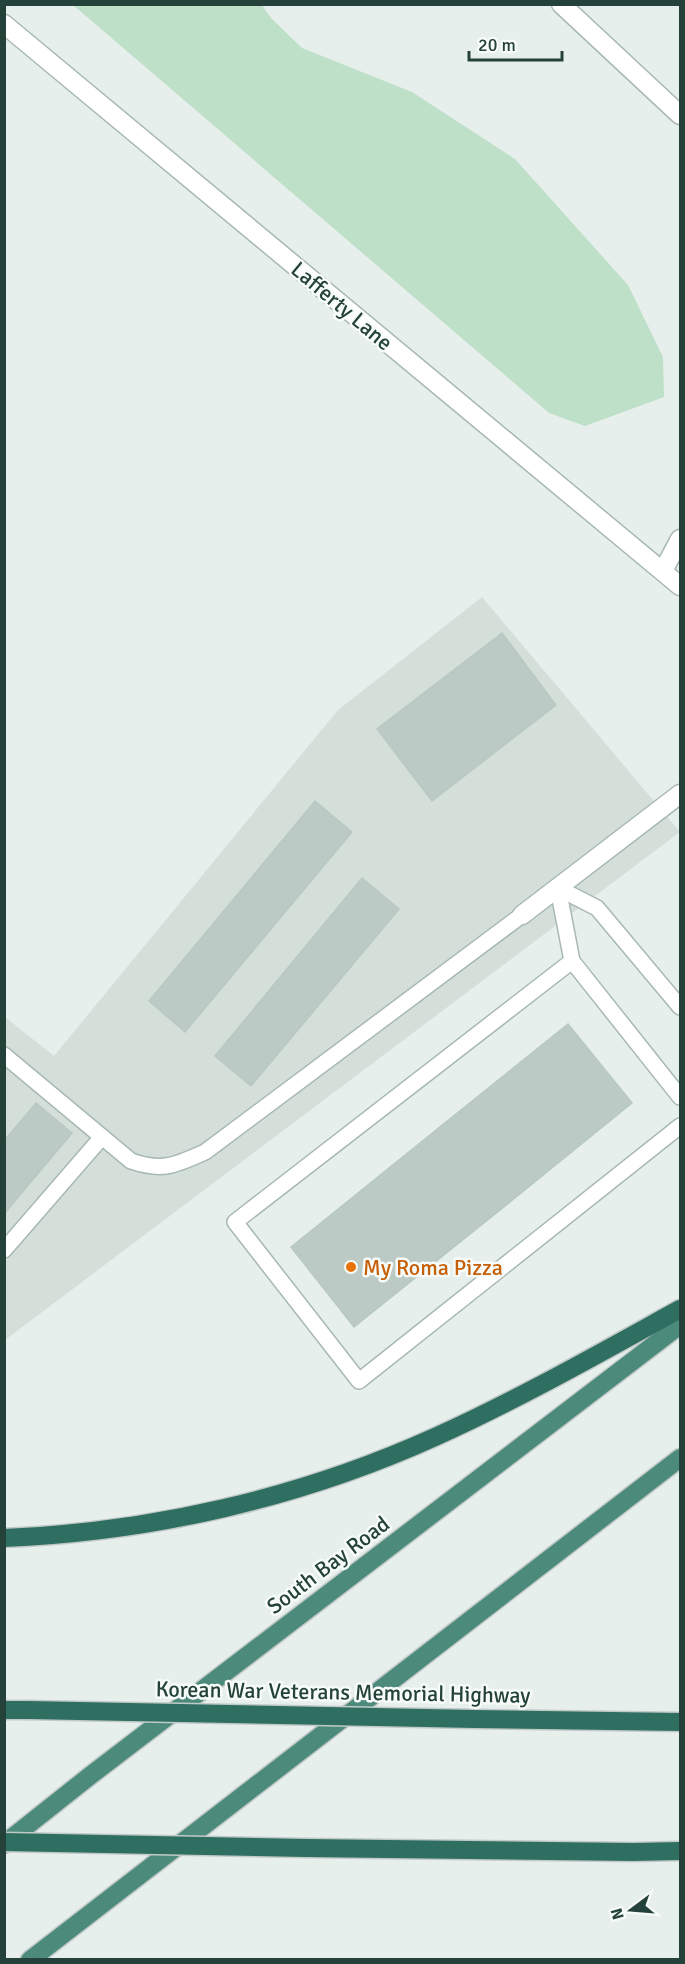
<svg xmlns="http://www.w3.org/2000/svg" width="685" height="1964" viewBox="0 0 685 1964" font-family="Signika,sans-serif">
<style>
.built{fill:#d4dfda}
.green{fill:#bfe0c8}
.building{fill:#bbcac4;stroke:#b8c9c2;stroke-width:1.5}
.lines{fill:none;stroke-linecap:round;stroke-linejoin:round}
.service-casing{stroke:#a8b8b2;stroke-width:18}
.minor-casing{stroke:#a8b8b2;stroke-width:21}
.tertiary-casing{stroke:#a8b8b2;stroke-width:21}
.trunk-casing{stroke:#c2cac8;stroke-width:21}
.motorway-casing{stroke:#c2cac8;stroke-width:21}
.service{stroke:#fff;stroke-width:15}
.minor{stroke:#fff;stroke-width:18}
.tertiary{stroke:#fff;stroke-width:18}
.trunk{stroke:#4c8a7c;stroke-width:18}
.motorway{stroke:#2f6f62;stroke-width:18}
.motorway-bridge-casing{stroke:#c2cac8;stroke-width:21;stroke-linecap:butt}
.motorway-bridge{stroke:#2f6f62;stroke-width:18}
.food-dot{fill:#e8710a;stroke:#f7fbf9;stroke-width:2}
.labels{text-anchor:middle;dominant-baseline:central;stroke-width:5;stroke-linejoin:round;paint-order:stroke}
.street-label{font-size:22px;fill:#24423a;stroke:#f7fbf9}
.food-label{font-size:22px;fill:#c56008;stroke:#f7fbf9;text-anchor:start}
</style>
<rect width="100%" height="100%" fill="#e6efeb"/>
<path class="built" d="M482,597L680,832L5,1340V1017L54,1056L338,710Z"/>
<path class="green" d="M73,5H262L271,18L302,48L412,92L515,159L628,285L663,357L664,397L585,426L549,413Z"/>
<g class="building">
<path d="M502,633L556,705L432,801L377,729Z"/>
<path d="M315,801L352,832L185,1032L149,1001Z"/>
<path d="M362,878L399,909L251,1086L215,1056Z"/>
<path d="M568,1024L632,1103L510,1202L446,1122Z"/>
<path d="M36,1103L72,1133L4,1214V1141Z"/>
<path d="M446,1122L510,1202L354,1327L291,1247Z"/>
</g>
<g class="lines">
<defs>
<g id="service">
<path d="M558,888L572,961L235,1222L359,1381L680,1126"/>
<path d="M558,888L597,908L680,1007"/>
<path d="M572,961L680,1097"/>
<path d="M4,1055L131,1161C163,1172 176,1165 205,1152L522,915"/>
<path d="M4,1250L102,1137"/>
</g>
<g id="minor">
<path d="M561,4L680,115"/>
<path d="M663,571L680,539"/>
<path d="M522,915L680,794"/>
</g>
<path id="tertiary" d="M4,24L680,586"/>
<g id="trunk">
<path d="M4,1844L91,1775L680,1325"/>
<path d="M30,1960L680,1458"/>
</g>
<g id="motorway">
<path d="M4,1538C152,1532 300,1498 435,1437C519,1399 600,1353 680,1309"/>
<path d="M4,1710H28"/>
<path d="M474,1719L680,1722"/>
<path d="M306,1848L633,1852L680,1851"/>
</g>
</defs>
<use href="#service" class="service-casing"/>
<use href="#minor" class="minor-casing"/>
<use href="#tertiary" class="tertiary-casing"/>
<use href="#trunk" class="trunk-casing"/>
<use href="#motorway" class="motorway-casing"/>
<use href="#service" class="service"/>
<use href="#minor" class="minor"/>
<use href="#tertiary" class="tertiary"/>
<use href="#trunk" class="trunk"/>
<use href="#motorway" class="motorway"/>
<defs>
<g id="motorway-bridge">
<path d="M28,1710L474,1719"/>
<path d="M4,1842L306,1848"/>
</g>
</defs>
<use href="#motorway-bridge" class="motorway-bridge-casing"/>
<use href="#motorway-bridge" class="motorway-bridge"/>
</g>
<circle class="food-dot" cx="351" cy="1267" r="6"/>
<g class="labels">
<g class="street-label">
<text transform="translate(342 306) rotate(40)">Lafferty Lane</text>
<text transform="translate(328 1565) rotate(-37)">South Bay Road</text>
<text transform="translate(343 1692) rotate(1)">Korean War Veterans Memorial Highway</text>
</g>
<g class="food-label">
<text x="363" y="1267">My Roma Pizza</text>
</g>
</g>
<rect width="685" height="1964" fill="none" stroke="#24423a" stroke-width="12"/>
<g transform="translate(631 1910) rotate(254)" stroke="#f7fbf9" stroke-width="4.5" paint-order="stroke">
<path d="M0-4.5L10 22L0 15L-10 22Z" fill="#24423a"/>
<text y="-9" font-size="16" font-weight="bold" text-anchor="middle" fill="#24423a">N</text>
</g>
<path d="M469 51v9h93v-9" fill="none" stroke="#24423a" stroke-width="3"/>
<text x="478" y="51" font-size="18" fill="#24423a" stroke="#f7fbf9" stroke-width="4.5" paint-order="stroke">20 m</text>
</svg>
